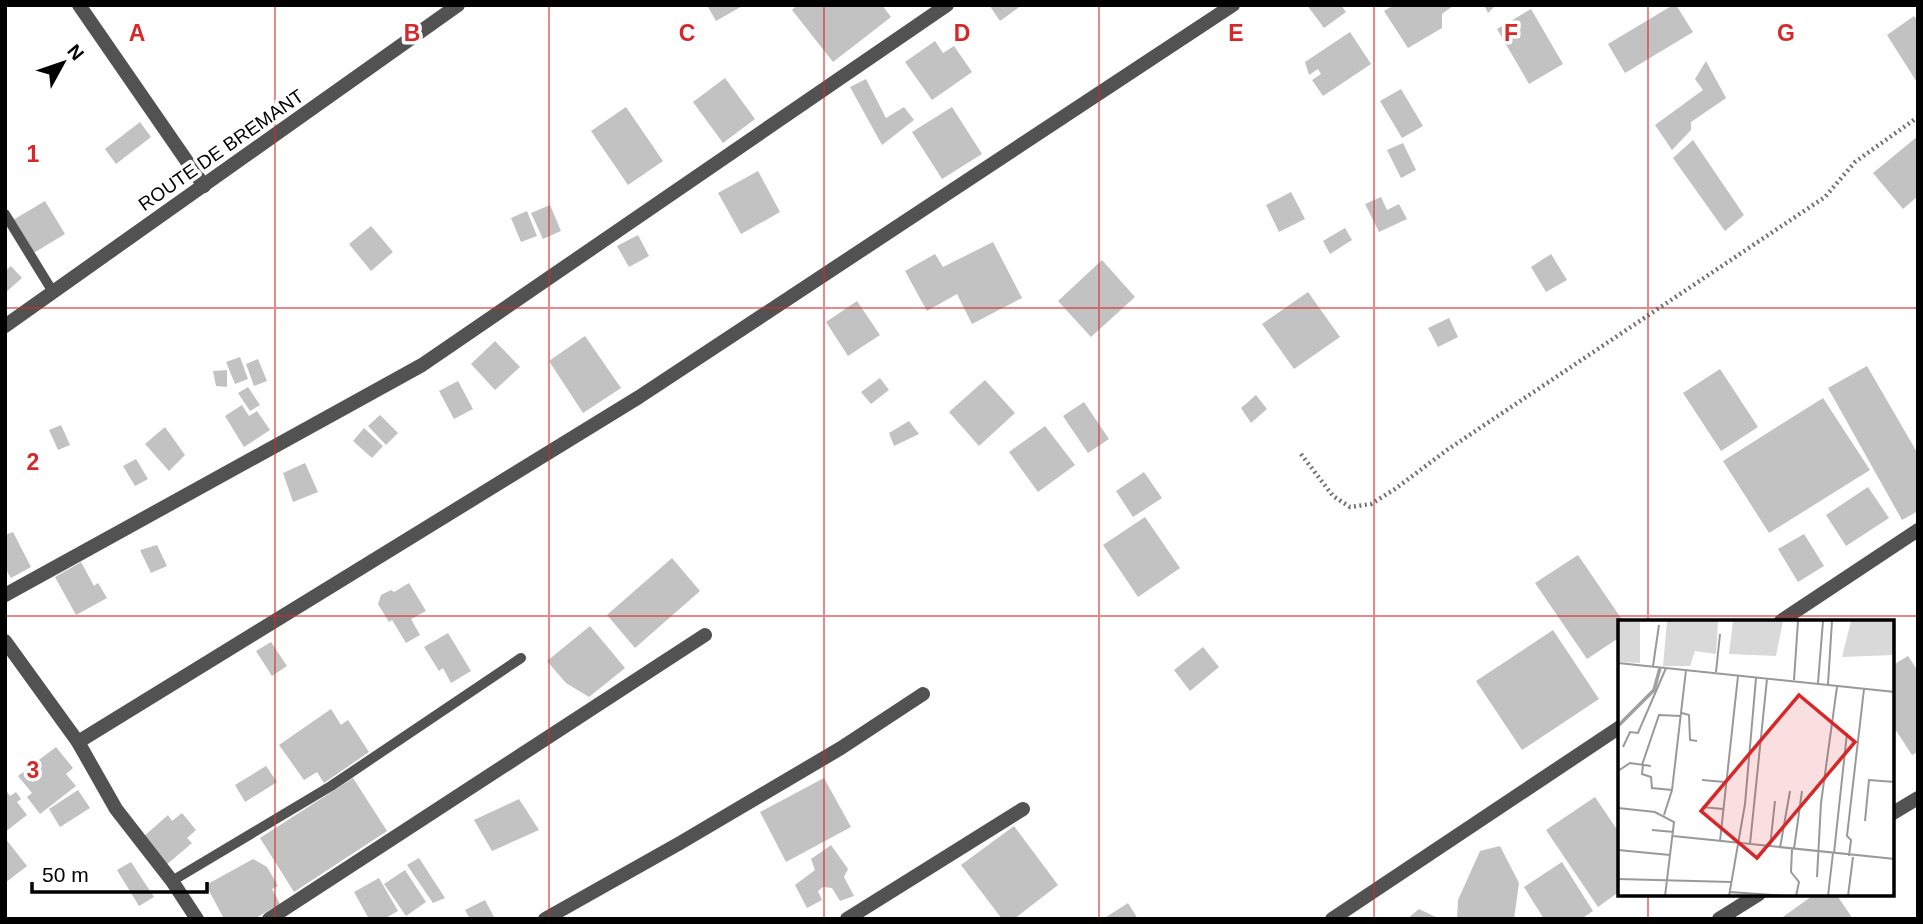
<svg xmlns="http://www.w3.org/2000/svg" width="1923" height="924" viewBox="0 0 1923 924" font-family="Arial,sans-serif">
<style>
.building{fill:#c2c2c2}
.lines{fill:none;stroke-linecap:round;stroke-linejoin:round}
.path{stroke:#747474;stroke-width:4.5;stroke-dasharray:2 3.5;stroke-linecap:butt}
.service{stroke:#525252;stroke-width:10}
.minor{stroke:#525252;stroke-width:14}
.grid{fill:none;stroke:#d62828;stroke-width:2;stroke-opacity:0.55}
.labels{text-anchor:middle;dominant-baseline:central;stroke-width:7;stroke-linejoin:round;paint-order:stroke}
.street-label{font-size:19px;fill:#000;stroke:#fff}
.inset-river{fill:none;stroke:#a0a0a0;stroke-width:3.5}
.inset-road{fill:none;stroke:#999;stroke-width:2}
.view{fill:#d62828;fill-opacity:0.15;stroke:#d62828;stroke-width:3.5}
.inset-edge{fill:none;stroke:#000;stroke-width:3.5}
.grid-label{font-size:23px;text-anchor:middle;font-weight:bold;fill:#d62828;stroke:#fff;stroke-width:7;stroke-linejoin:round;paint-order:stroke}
</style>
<rect width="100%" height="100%" fill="#fff"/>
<g class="building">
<path d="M707,5H744L716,21Z"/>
<path d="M797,5H882L891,17L833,62L792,10Z"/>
<path d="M989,5H1022L1000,21Z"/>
<path d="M1307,5H1341L1346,12L1324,28Z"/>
<path d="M1394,5H1454L1442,14V28L1408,48L1384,11Z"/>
<path d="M1484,5H1496L1488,13Z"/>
<path d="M1673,5H1676L1693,32L1625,73L1608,44Z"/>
<path d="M1531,9L1563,64L1529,84L1497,29Z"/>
<path d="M1914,16L1918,21V84L1887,35Z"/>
<path d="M1350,32L1371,64L1323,96L1312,80L1321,74L1318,69L1309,75L1305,62Z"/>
<path d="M935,41L943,53L954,46L972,72L932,100L905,62Z"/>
<path d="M1706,61L1726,98L1691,122V130L1672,150L1655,125L1703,90L1695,79Z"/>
<path d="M725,78L755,119L723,143L693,102Z"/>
<path d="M866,79L886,118L904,107L914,120L882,145L850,87Z"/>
<path d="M1401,89L1423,126L1402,138L1380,101Z"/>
<path d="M626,107L663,161L628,185L591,131Z"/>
<path d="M952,107L982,154L942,179L912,132Z"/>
<path d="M140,122L151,137L116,164L105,149Z"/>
<path d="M1918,136V196L1903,209L1873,173Z"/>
<path d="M1693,140L1744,215L1725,231L1673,158Z"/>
<path d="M1403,143L1416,170L1401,178L1387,150Z"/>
<path d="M758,171L780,212L741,234L718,193Z"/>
<path d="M1291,192L1305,219L1279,232L1266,205Z"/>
<path d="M1381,197L1387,210L1399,204L1407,219L1379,232L1365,204Z"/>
<path d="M45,201L65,234L32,254L13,220Z"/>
<path d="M550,205L561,231L543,239L531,213Z"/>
<path d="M527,211L537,236L521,242L511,218Z"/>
<path d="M371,226L393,252L371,271L349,244Z"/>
<path d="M1345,228L1352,240L1330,254L1323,241Z"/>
<path d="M638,235L649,256L629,267L617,246Z"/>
<path d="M993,242L1022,298L972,324L957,294L927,311L905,271L935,254L943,267Z"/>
<path d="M1551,254L1567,280L1546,292L1531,267Z"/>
<path d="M1102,260L1135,297L1091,337L1058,301Z"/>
<path d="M11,266L22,278L5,293V271Z"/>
<path d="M1308,292L1340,337L1294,369L1262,324Z"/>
<path d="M857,301L880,335L848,356L826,322Z"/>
<path d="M1449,318L1458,337L1438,347L1428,328Z"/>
<path d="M585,336L621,388L583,413L549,361Z"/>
<path d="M495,341L520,367L495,390L471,364Z"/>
<path d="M240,357L248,379L235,384L226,362Z"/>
<path d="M258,359L267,381L254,386L246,364Z"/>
<path d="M1867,366L1918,454V511L1902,520L1828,388Z"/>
<path d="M1720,369L1758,427L1721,451L1683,393Z"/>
<path d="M227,370V387L216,386L213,371Z"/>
<path d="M880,378L889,390L871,404L861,392Z"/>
<path d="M985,380L1015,413L979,446L949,412Z"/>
<path d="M458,381L473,409L454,419L439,391Z"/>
<path d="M248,387L260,405L250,411L238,393Z"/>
<path d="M1256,395L1267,409L1251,423L1241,408Z"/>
<path d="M1823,398L1870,470L1769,533L1723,461Z"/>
<path d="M1084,402L1109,439L1088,453L1063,416Z"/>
<path d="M242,405L249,416L257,411L270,430L244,447L225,416Z"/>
<path d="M380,415L398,433L386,445L368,426Z"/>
<path d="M909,421L919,434L894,446L889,433Z"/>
<path d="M61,425L70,445L58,450L49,430Z"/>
<path d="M1045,426L1075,465L1038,492L1009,452Z"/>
<path d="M165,427L185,455L169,471L145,444Z"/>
<path d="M364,428L383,446L372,458L353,441Z"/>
<path d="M136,459L148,479L135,486L123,466Z"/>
<path d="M305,463L318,492L293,502L283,473Z"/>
<path d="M1144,472L1162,498L1133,517L1116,491Z"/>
<path d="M1868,487L1889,518L1846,546L1826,515Z"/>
<path d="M1145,517L1180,568L1138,597L1103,545Z"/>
<path d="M13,532L31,567L11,578L5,568V535Z"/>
<path d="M1804,534L1824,566L1798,582L1778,549Z"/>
<path d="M157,545L167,566L151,573L140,550Z"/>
<path d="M1578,555L1623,621H1620V637L1587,659L1535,583Z"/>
<path d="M672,558L700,591L635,648L607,615Z"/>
<path d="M81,562L94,586L98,583L107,598L76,615L55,577Z"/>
<path d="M409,583L426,611L411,619L420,635L406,643L392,620L389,622L378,604L381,595L391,590L394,592Z"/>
<path d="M590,626L625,668L589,697L566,683L547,661Z"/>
<path d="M1553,630L1599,699L1522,750L1476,681Z"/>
<path d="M448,633L471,671L451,683L443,668L439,671L424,647Z"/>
<path d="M271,642L287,666L272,676L256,651Z"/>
<path d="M1203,647L1219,667L1190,691L1174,670Z"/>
<path d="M1908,656L1918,671V752L1912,755L1893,726V665Z"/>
<path d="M331,709L341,725L348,720L369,752L324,783L317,772L304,780L279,745Z"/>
<path d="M56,747L73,768L66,774L76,786L40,814L27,797L32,793L18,776Z"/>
<path d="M266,766L277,782L245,802L235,785Z"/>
<path d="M353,778L387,831L294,892L260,838Z"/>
<path d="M824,778L851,827L786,862L760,812Z"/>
<path d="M5,789L10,796L16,792L21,799L17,802L27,815L5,832Z"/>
<path d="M78,790L90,808L60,827L49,809Z"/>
<path d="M1595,797L1620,834V891L1598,907L1546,830Z"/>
<path d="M519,799L539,830L492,851L474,820Z"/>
<path d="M182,813L196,830L187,838L192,843L165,866L141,839L168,815L172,821Z"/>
<path d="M1014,826L1058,885L1014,919H1002L961,865Z"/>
<path d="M5,838L27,866L5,883Z"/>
<path d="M831,845L848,869L844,877L854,896L840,901L832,888L823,887L818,891L822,900L807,908L795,885L815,870L811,859Z"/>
<path d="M1500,846L1519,883L1514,919H1457L1458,900L1480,851Z"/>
<path d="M419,858L445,898L433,903L407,865Z"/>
<path d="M253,859L267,867L278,886L272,889L280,904L254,919H224L206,885Z"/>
<path d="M131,862L154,897L139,906L117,870Z"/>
<path d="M1562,862L1593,911L1581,919H1544L1524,887Z"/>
<path d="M405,870L426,902L406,916L384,884Z"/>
<path d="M379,878L398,911L384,919H369L354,892Z"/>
<path d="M1815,894H1836L1853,919H1780Z"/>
<path d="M485,900L495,919H470L465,910Z"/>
<path d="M1128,903L1138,919H1103Z"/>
<path d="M1419,909L1440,919H1407Z"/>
</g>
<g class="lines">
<path class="path" d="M1301,454L1333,496L1350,507L1371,504L1395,489L1447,450L1825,197L1855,162L1918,117"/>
<g class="service">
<path d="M5,214L53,292"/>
<path d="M172,881L331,786L521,658"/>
</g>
<g class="minor">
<path d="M79,5L204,186"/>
<path d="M5,326L458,5"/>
<path d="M5,595L422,365L947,5"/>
<path d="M1781,621L1918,530"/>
<path d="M5,641L78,742L116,809L172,881L197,919"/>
<path d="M78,742L639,397L1233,5"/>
<path d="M1893,813L1918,798"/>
<path d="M269,919L705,635"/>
<path d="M545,919L680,843L841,748L923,694"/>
<path d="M847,919L1023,809"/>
<path d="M1332,919L1620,727"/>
<path d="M1719,919L1759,894"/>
</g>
</g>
<path class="grid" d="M275,5V919M549,5V919M824,5V919M1099,5V919M1374,5V919M1648,5V621M5,308H1918M5,616H1918M1648,894V919"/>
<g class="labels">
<g class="street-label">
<text transform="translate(221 150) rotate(-35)">ROUTE DE BREMANT</text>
</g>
</g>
<g transform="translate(1618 620)">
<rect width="276" height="276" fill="#fff"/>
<path d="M0,1H22V43L0,42ZM49,1H100L98,34L77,31L72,46H45ZM115,1H165L158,36L111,34ZM233,1H276V35L224,37Z" fill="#d9d9d9"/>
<path class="inset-river" d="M0,106L36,70L42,48"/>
<path class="inset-road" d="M0,43L277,72M35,46L41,5M98,52L102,14M176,60L180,1M200,63L205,1M210,64L214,1M64,93L71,95L72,120L79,121M5,127L12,112L20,113L48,48M24,145L41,95L63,96M25,145L24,154L33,157L34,168L54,170M0,151L12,143L33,146M84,160L107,162M84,187L105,189M0,188L37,192L56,202L47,276M46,195L54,170L68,50M247,201L251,160L277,162M34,210L56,212M55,216L277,239M102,221L120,56M132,224L149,59M152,227L157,181M162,228L172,171M174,229L173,252L181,262L178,276M176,229L184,171M0,230L52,235M216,233L229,113M231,236L233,220L229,216L246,69M199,257L203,183L219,67M0,259L113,262M112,272L168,276M111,276L127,184L138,58M210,276L215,233M230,276L235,237"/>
<path class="view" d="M181,75L237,122L139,238L83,191Z"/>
<rect width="276" height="276" class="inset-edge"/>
</g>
<g class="grid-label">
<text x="137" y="41">A</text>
<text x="412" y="41">B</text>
<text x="687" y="41">C</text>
<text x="962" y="41">D</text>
<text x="1236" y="41">E</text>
<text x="1511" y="41">F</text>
<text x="1786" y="41">G</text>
<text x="33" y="162">1</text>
<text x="33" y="470">2</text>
<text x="33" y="778">3</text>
</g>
<rect width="1923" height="924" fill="none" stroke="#000000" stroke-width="14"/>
<g transform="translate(63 63) rotate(50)" stroke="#ffffff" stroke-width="5" paint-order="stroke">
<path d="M0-5L12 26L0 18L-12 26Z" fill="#000000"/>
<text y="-10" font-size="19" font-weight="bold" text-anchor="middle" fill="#000000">N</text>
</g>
<path d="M32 882v10h175v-10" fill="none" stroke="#000000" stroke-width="3.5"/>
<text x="42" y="882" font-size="21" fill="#000000" stroke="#ffffff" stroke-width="5" paint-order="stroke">50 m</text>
</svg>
